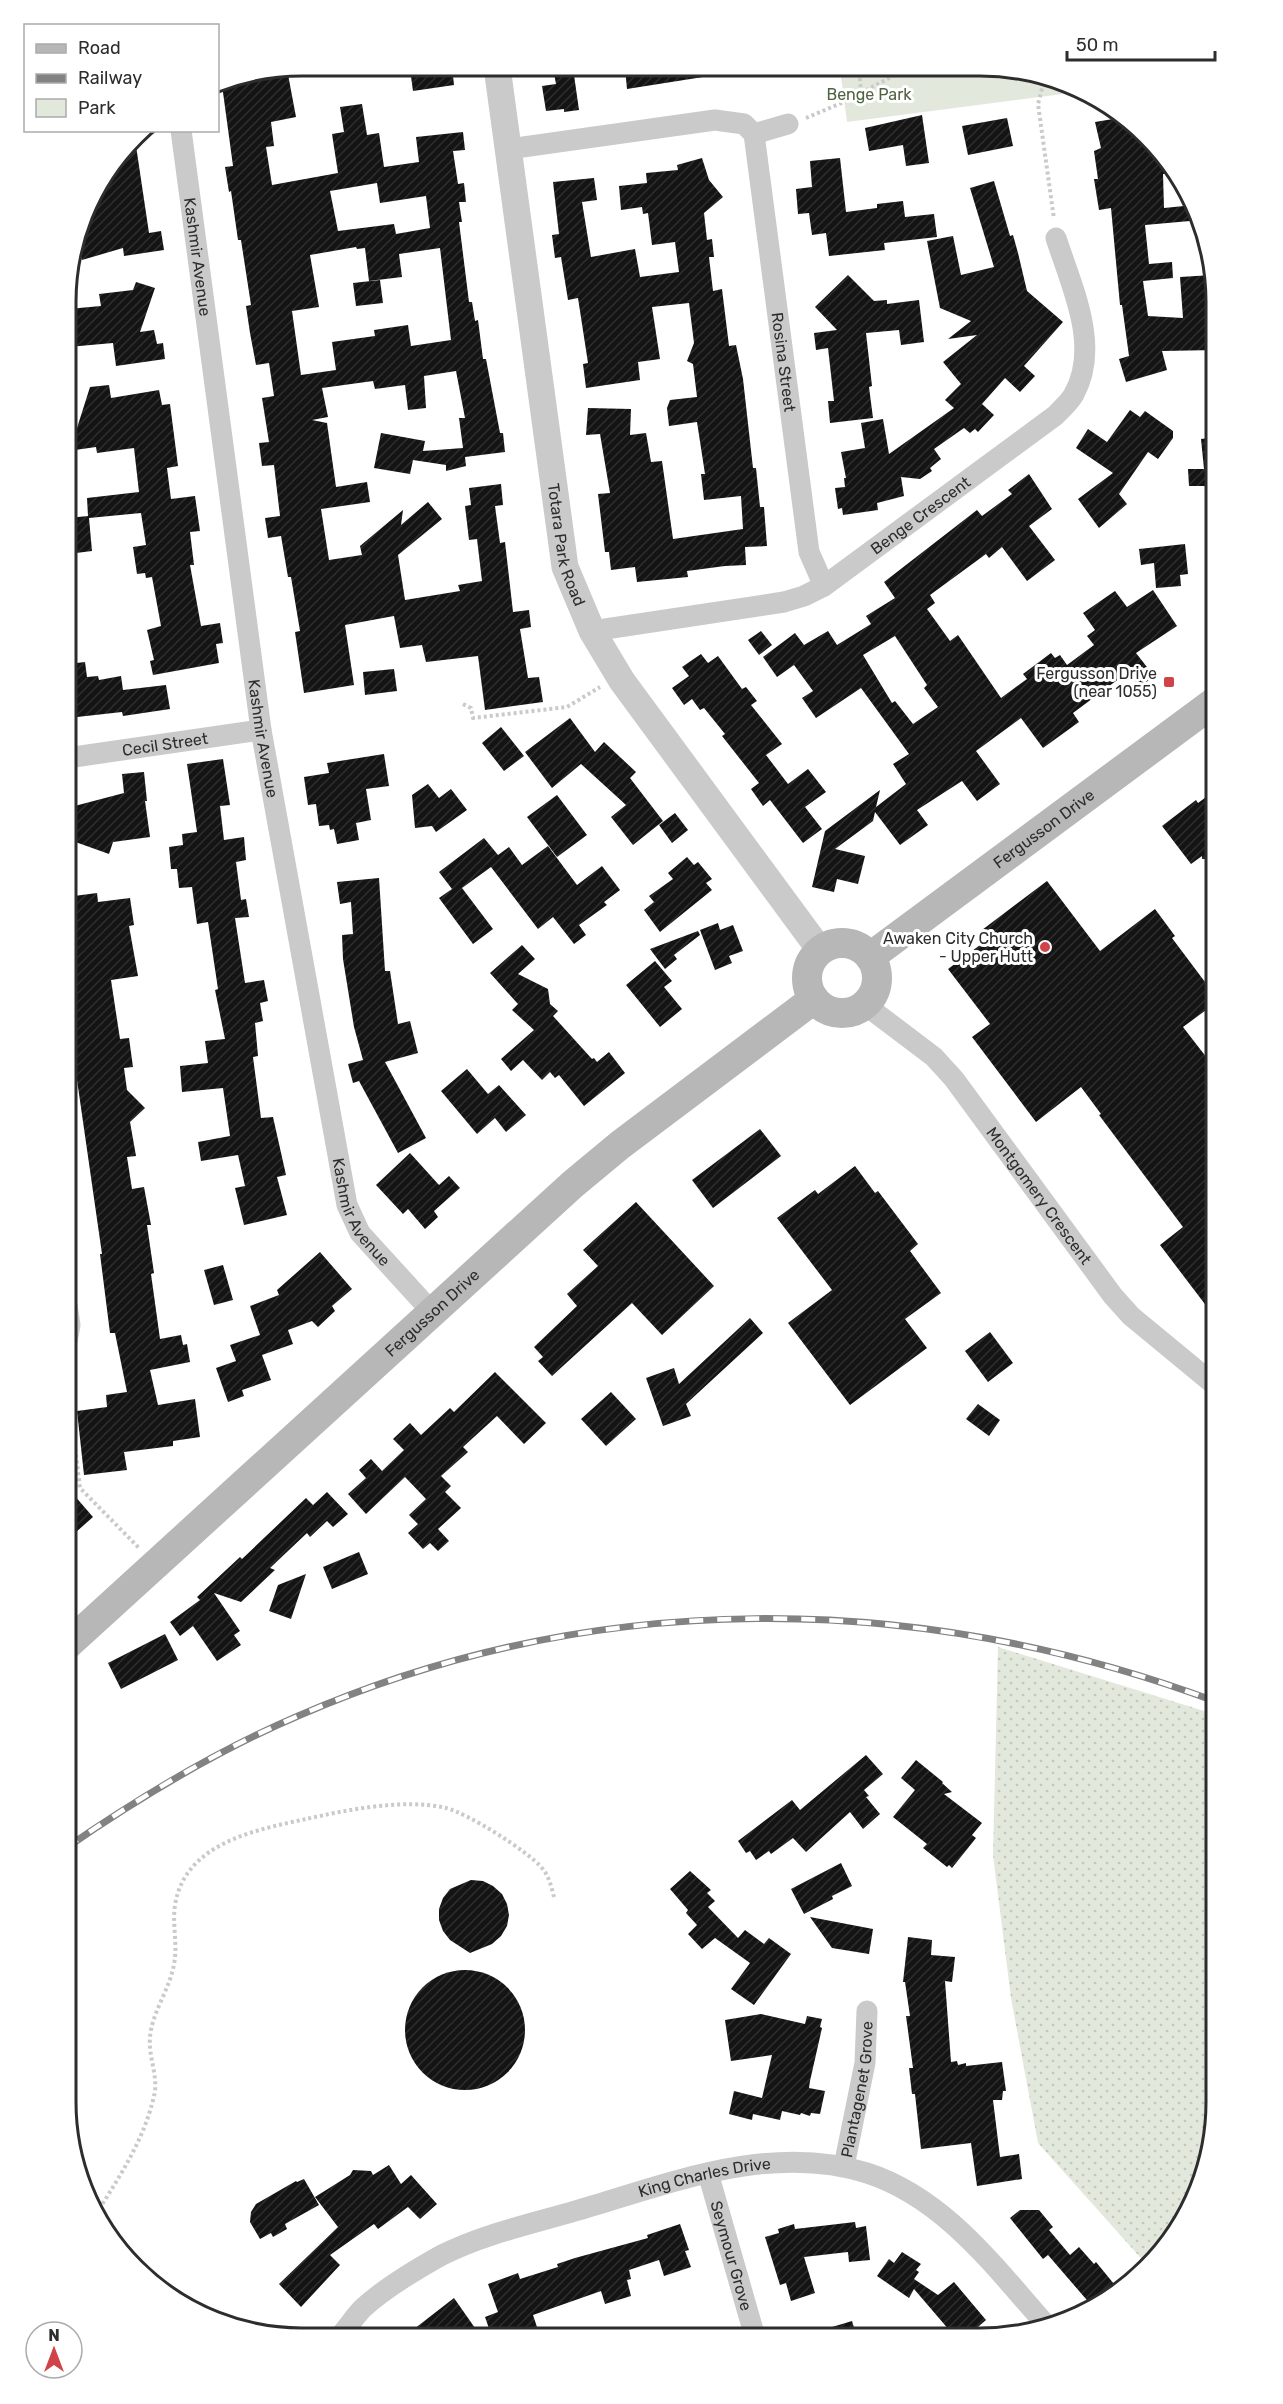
<svg xmlns="http://www.w3.org/2000/svg" width="1283" height="2404" viewBox="0 0 1283 2404" font-family="Rubik,sans-serif">
<style>
.grass{fill:url(#grass-dots)}
.park{fill:#e2e9dc}
.building{fill:url(#building-hatch);fill-rule:evenodd}
.lines{fill:none;stroke-linecap:round;stroke-linejoin:round}
.path{stroke:#cacaca;stroke-width:4;stroke-dasharray:3 3;stroke-linecap:butt}
.minor{stroke:#cacaca;stroke-width:21}
.tertiary{stroke:#cacaca;stroke-width:27}
.secondary{stroke:#b7b7b7;stroke-width:30}
.rail-casing{stroke:#828282;stroke-width:7}
.rail{stroke:#fff;stroke-width:4.5;stroke-dasharray:14;stroke-linecap:butt}
.poi-dot{fill:#d04348;stroke:#fff;stroke-width:2}
.labels{text-anchor:middle;dominant-baseline:central;stroke-width:6;stroke-linejoin:round;paint-order:stroke}
.park-label{font-size:16px;fill:#4f6340;stroke:#fff}
.street-label{font-size:16px;fill:#2d2d2d;stroke:#fff}
.poi-label{font-size:16px;fill:#2d2d2d;stroke:#fff;text-anchor:end}
.rim{fill:none;stroke:#2d2d2d;stroke-width:3}
</style>
<defs>
<pattern id="grass-dots" width="8" height="8" patternUnits="userSpaceOnUse" patternTransform="scale(1.5)"><rect width="8" height="8" fill="#e2e9dc"/><path d="M2 2h.1M6 6h.1" fill="none" stroke="#c2c8bd" stroke-width="1.8" stroke-linecap="round"/></pattern>
<pattern id="building-hatch" width="6" height="6" patternUnits="userSpaceOnUse" patternTransform="scale(1.5)"><rect width="6" height="6" fill="#141414"/><path d="M-1 1l2-2M0 6l6-6M5 7l2-2" fill="none" stroke="#2e2e2e"/></pattern>
</defs>
<rect width="100%" height="100%" fill="#fff"/>
<path class="grass" d="M998,1647L1217,1715L1216,2117L1199,2192L1168,2246L1147,2265L1038,2143L1011,1998L993,1855Z"/>
<path class="park" d="M840,69L1026,70L1086,91L847,122Z"/>
<g class="building">
<path d="M423,67H452L454,85L413,91L410,69Z"/>
<path d="M553,68H573L579,110L564,112V109L546,111L542,86L556,84Z"/>
<path d="M625,68H702L703,77L627,89Z"/>
<path d="M287,69L296,117L271,122L274,146L266,147L272,185L338,173L332,134L344,132L340,107L362,104L367,135L379,133L384,167L419,162L416,137L463,132L465,150L453,151L458,184L464,183L466,202H459L462,222H459L469,302H472L475,321L478,320L483,359H486L500,433H503L505,452L465,457L466,466L446,471V465L413,460L410,474L374,468L381,433L425,441L423,451L463,448L459,418H465L456,371L424,376L426,408L408,410L405,385L375,389L373,381L322,388L328,417L312,420L327,423L336,487L367,482L370,502L321,509L329,560L362,555L360,546L403,510L401,525L428,502L442,519L398,555L405,600L460,591L458,585L482,581L477,539L469,540L465,506L471,505L469,488L501,484L503,505L495,506L500,543L505,542L513,612L529,610L531,627L520,629L528,678L539,677L543,702L485,710L478,656L426,662L422,645L400,648L394,616L345,625L354,685L304,693L295,632L300,631L291,577H288L281,536L268,538L265,518L280,516L274,465L262,466L259,443L269,442L262,398L274,396L269,363L256,365L250,333L246,306L251,305L241,240H238L231,191L229,192L225,167L233,166L222,85L248,82L247,77ZM377,183L380,203L426,196L430,228L396,234L394,224L338,231L330,191ZM356,247L357,249L365,248L369,281L402,277L399,254L440,248L451,340L411,346L408,325L374,330L375,336L332,342L336,370L301,375L292,311L319,307L310,255Z"/>
<path d="M922,115L929,163L906,166L903,145L869,151L865,128Z"/>
<path d="M1125,117L1136,124L1178,173L1163,174L1164,208L1194,205L1201,220L1145,225L1149,264L1172,262L1173,278L1143,281L1148,316L1183,318L1180,277L1212,275L1217,303V350L1162,351L1167,370L1126,382L1119,359L1129,356L1122,305H1120L1111,208L1099,210L1094,179H1098L1094,151L1101,148L1095,122Z"/>
<path d="M1007,118L1013,146L968,155L962,126Z"/>
<path d="M135,139L149,233L161,231L164,250L124,256L123,248L82,260L77,243L91,198Z"/>
<path d="M702,158L709,180L723,197L704,213L707,240L712,239L714,257H709L713,291L722,289L729,346L736,345L743,379L753,468H756L760,507H764L767,546L745,547L746,565L725,566L687,571L688,577L637,582L635,567L611,570L609,552H605L598,494L610,493L600,434L586,435L588,408L631,409L630,435L646,433L651,462L662,461L673,539L743,529L741,496L704,500L701,474H705L697,422L669,426L667,408L670,400L697,397L693,364L687,361L694,343L689,303L652,307L660,359L638,362L640,380L586,388L583,364L588,363L578,298L568,300L561,257L555,258L552,235L559,234L553,182L594,178L597,200L582,202L591,257L635,249L640,277L679,272L675,242L652,245L648,213L643,214L642,207L621,210L619,186L647,183L646,173L678,170L677,165Z"/>
<path d="M840,158L846,212L877,208V204L903,201L905,217L934,214L937,237L884,243L885,250L829,256L826,233L812,235L809,213L798,214L796,189L812,187L810,161Z"/>
<path d="M994,181L1010,236L1013,235L1018,253L1027,291L1063,322L1024,366L1035,376L1020,392L1005,378L982,404L994,415L978,432L975,429L970,433L964,428L934,449L941,459L930,468L932,471L920,479L901,477L904,496L877,503L878,510L843,515L842,508L838,509L835,488L845,487L844,478H846L841,452L865,448L861,423L883,419L889,454L954,408L945,400L961,384L943,362L977,335L948,339L971,321L940,308L927,241L953,236L961,275L994,267L970,188Z"/>
<path d="M848,275L874,301L887,300V304L919,300L924,342L901,345L899,330L866,333L872,386L869,387L873,418L830,423L828,401H834L828,348L816,350L814,333L837,330L815,307Z"/>
<path d="M380,280L383,303L356,306L353,283Z"/>
<path d="M136,282L155,288L140,332L154,330L157,344L163,343L165,359L116,366L113,343L68,347V309L101,306L99,294L133,290Z"/>
<path d="M109,385L111,398L159,390L162,405L170,404L178,466L167,468L171,499L195,496L200,531L190,532L194,565H190L201,626L220,623L223,643L216,644L219,663L153,675L150,661L154,660L147,630L161,626L152,577L146,578L145,573L137,574L133,547L146,545L141,513L89,518L92,551L68,554V518L88,516L87,498L139,492L134,448L97,453L96,447L68,451V429L77,428L90,387Z"/>
<path d="M1130,410L1140,417L1145,411L1173,431V438L1158,459L1148,452L1119,494L1127,504L1099,528L1078,499L1113,473L1076,448L1088,429L1107,442Z"/>
<path d="M1217,437V490H1206L1205,486H1189L1188,469H1204L1201,439Z"/>
<path d="M1029,474L1052,509L1029,526L1055,560L1027,581L1002,547L989,558L986,554L930,595L935,603L927,609L950,641L958,635L1001,698L1027,679L1023,674L1051,653L1055,658L1060,655L1067,665L1094,645L1087,636L1095,630L1083,613L1115,591L1127,607L1153,590L1177,626L1136,653L1154,676L1140,687L1128,672L1073,713L1079,722L1043,748L1021,718L976,751L1000,784L977,801L962,781L917,810L928,825L900,845L875,812L873,821L835,849L865,856L858,884L837,879L834,892L812,887L825,831L880,790L876,807L906,784L893,764L909,754L861,688L816,718L802,698L813,691L794,665L777,677L763,657L795,633L804,645L828,631L837,645L871,624L866,616L895,598L884,582L977,510L982,516L1012,494L1008,490ZM895,636L927,685L924,688L938,707L913,724L895,701L892,703L863,655Z"/>
<path d="M1185,544L1188,574L1180,575L1181,586L1156,588L1154,563L1141,565L1139,549Z"/>
<path d="M761,631L772,645L759,655L748,640Z"/>
<path d="M701,654L708,663L718,656L742,689L746,687L757,701L751,705L782,744L766,755L788,784L808,769L826,792L805,807L822,829L803,843L770,800L763,806L751,789L759,783L722,736L725,734L704,708L700,710L692,699L684,705L672,688L689,676L682,667Z"/>
<path d="M85,662L87,677L98,676L99,680L121,676L123,690L166,685L170,709L123,716L122,712L68,718V664Z"/>
<path d="M394,669L397,691L365,695L363,672Z"/>
<path d="M570,718L595,752L604,742L636,772L630,778L663,821L633,845L611,817L626,805L581,764L552,788L525,752Z"/>
<path d="M501,727L524,756L504,771L482,743Z"/>
<path d="M384,754L389,786L366,789L371,820L356,823L359,840L337,844L334,829L330,830L329,825L319,826L316,804L308,805L304,777L329,773L327,763Z"/>
<path d="M223,759L230,805L220,806L224,840L244,837L246,860L236,862L241,900L246,899L249,917L235,918L245,983L264,980L268,1001L260,1003L263,1021L255,1023L258,1056L253,1057L261,1118L273,1117L286,1175L277,1177L287,1215L244,1225L235,1188L245,1186L238,1155L201,1161L198,1142L230,1136L223,1088L182,1092L180,1066L208,1063L205,1041L225,1039L215,990L218,989L208,922L197,924L192,887L179,888L177,869H171L169,847L183,845L182,834L197,832L187,764Z"/>
<path d="M144,772L147,801H145L150,837L113,842L109,854L67,839V808L124,793L122,774Z"/>
<path d="M428,784L439,798L451,789L467,810L436,832L432,826L415,828L412,795Z"/>
<path d="M1217,789V859H1202V856L1191,864L1162,826L1196,800L1198,803Z"/>
<path d="M557,795L587,835L557,857L527,817Z"/>
<path d="M675,813L688,830L672,843L659,825Z"/>
<path d="M484,838L498,855L509,847L522,865L548,846L577,885L602,866L620,890L604,902L607,905L579,925L586,935L574,944L553,917L538,929L491,867L462,888L493,929L473,944L439,898L452,889L439,872Z"/>
<path d="M687,857L694,865L698,862L712,879L706,883L712,890L660,932L644,910L654,902L649,896L673,879L668,873Z"/>
<path d="M379,878L385,971H390L398,1024L410,1021L418,1053L385,1062L426,1138L398,1153L359,1081L353,1083L348,1064L363,1060L354,1027L343,959L342,935L353,934L351,902L340,904L337,882Z"/>
<path d="M1047,881L1100,951L1155,909L1175,936L1172,938L1208,986L1217,980V1002L1183,1027L1217,1071V1320L1160,1245L1183,1227L1099,1115L1101,1114L1081,1087L1036,1122L972,1037L990,1024L948,969L988,939L982,930Z"/>
<path d="M97,893L98,902L130,898L134,925L129,926L138,976L111,980L120,1039L129,1038L133,1067L124,1068L127,1090L145,1108L130,1122L136,1156L127,1157L132,1189L144,1187L151,1225H147L154,1273L151,1274L160,1339L181,1335L183,1345L187,1344L190,1362L150,1370L158,1405L195,1399L200,1437L173,1441V1446L124,1452L127,1470L84,1475L77,1411L107,1407L106,1395L127,1392L115,1333H110L100,1254H102L74,1059H67V1039L76,1037L67,977V905L75,904L74,896Z"/>
<path d="M718,923L720,930L733,925L743,951L729,956L732,963L715,970L700,930Z"/>
<path d="M698,931L700,935L674,955L677,959L665,969L650,949Z"/>
<path d="M522,945L535,959L518,974L548,989L550,1004L558,1011L553,1016L592,1059L594,1058L597,1062L609,1052L625,1073L584,1106L559,1075L555,1078L550,1072L542,1080L523,1060L511,1071L501,1059L534,1030L512,1010L518,1004L490,973Z"/>
<path d="M655,961L672,981L664,987L682,1009L660,1027L626,985Z"/>
<path d="M467,1069L488,1094L499,1085L526,1115L506,1132L495,1118L477,1134L441,1091Z"/>
<path d="M760,1129L781,1156L713,1208L692,1180Z"/>
<path d="M410,1153L439,1185L449,1176L460,1188L434,1211L438,1217L425,1229L408,1209L403,1214L376,1185Z"/>
<path d="M855,1166L875,1193L878,1191L918,1244L910,1251L941,1293L905,1319L927,1348L850,1405L788,1323L832,1290L777,1218L815,1190L818,1194Z"/>
<path d="M636,1202L714,1286L662,1335L632,1303L552,1376L538,1361L543,1357L534,1347L577,1306L567,1294L598,1266L583,1250Z"/>
<path d="M320,1252L352,1289L332,1306L335,1311L318,1327L312,1321L288,1330L293,1344L262,1355L271,1380L242,1390L244,1396L228,1402L216,1368L236,1361L230,1345L260,1335L250,1306L279,1295L277,1290Z"/>
<path d="M223,1265L233,1300L214,1305L204,1270Z"/>
<path d="M750,1318L763,1333L686,1404L691,1416L663,1426L646,1378L674,1368L679,1384Z"/>
<path d="M990,1332L1013,1363L988,1382L965,1351Z"/>
<path d="M495,1372L546,1423L524,1444L497,1416L463,1447L468,1452L441,1476L451,1486L445,1492L461,1508L438,1529L449,1541L438,1551L430,1543L423,1549L408,1533L418,1524L409,1515L426,1499L405,1477L366,1514L348,1494L366,1478L359,1470L371,1459L382,1471L404,1450L393,1439L410,1423L421,1435L450,1408L454,1412Z"/>
<path d="M611,1392L636,1419L606,1446L581,1419Z"/>
<path d="M978,1404L1000,1420L989,1436L966,1419Z"/>
<path d="M67,1487L93,1517L67,1540Z"/>
<path d="M327,1492L348,1514L333,1527L327,1521L310,1537L307,1533L270,1568L275,1570L241,1602L214,1593L240,1631L234,1635L241,1645L217,1661L193,1626L180,1636L170,1622L200,1600L197,1597L240,1557L242,1559L306,1498L313,1505Z"/>
<path d="M359,1552L368,1574L332,1589L323,1567Z"/>
<path d="M306,1574L291,1619L269,1611L278,1585Z"/>
<path d="M165,1634L178,1660L121,1689L108,1663Z"/>
<path d="M866,1755L883,1774L864,1790L869,1796L866,1797L880,1814L863,1829L850,1812L806,1852L793,1838L771,1854L769,1851L756,1860L750,1851L746,1853L738,1841L792,1800L800,1810Z"/>
<path d="M916,1760L943,1782L942,1783L952,1792L944,1794L982,1823L972,1835L976,1838L952,1868L949,1865L947,1867L923,1848L927,1844L893,1817L915,1790L901,1778Z"/>
<path d="M841,1863L852,1886L832,1896L833,1899L804,1914L791,1889Z"/>
<path d="M690,1871L711,1890L707,1893L715,1901L708,1907L738,1938L745,1930L764,1944L769,1938L791,1954L754,2005L731,1989L750,1963L715,1938L702,1949L688,1934L697,1925L686,1913L688,1910L670,1889Z"/>
<path d="M471,1880L483,1881L493,1886L502,1894L507,1904L509,1915L507,1926L501,1936L492,1944L470,1953L450,1940L443,1931L439,1920V1909L443,1898L450,1889Z"/>
<path d="M810,1917L873,1929L869,1954L832,1948Z"/>
<path d="M908,1937L932,1940L931,1955L955,1957L952,1982L945,1981L951,2062L957,2061L958,2065L966,2063V2066L1002,2062L1006,2091H1003L1002,2100H993L1000,2157L1019,2154L1022,2179L977,2186L971,2143L921,2149L915,2094H912L909,2068H913L906,2016H910L905,1982H903Z"/>
<circle cx="465" cy="2030" r="60"/>
<path d="M761,2014L805,2024L807,2016L822,2019L820,2027L822,2028L810,2081L809,2088L825,2091L820,2114L811,2113L810,2116L801,2113L800,2115L782,2111L780,2120L753,2114L752,2120L729,2114L734,2091L762,2098L772,2055L731,2061L725,2020Z"/>
<path d="M389,2165L401,2184L411,2175L437,2204L420,2219L408,2207L378,2229L374,2224L330,2255L340,2265L301,2307L279,2284L338,2227L315,2197L350,2175L353,2170L371,2171L373,2175Z"/>
<path d="M304,2179L319,2205L285,2224L287,2229L273,2237L271,2233L260,2239L250,2222L251,2212L256,2204L296,2181L297,2182Z"/>
<path d="M1020,2210H1039L1053,2227L1049,2230L1070,2255L1079,2247L1094,2264L1096,2262L1114,2284L1105,2292L1107,2294L1092,2306L1048,2255L1043,2259L1010,2218Z"/>
<path d="M855,2222L856,2228L866,2226L870,2260L849,2262L848,2252L804,2257L815,2293L791,2301L786,2283L780,2285L765,2237L779,2233L778,2229L794,2224L795,2229Z"/>
<path d="M680,2224L689,2250L685,2251L691,2267L664,2276L659,2260L629,2270L631,2279L627,2280L631,2296L605,2304L601,2291L533,2315L537,2327L511,2337H492L485,2317L498,2312L488,2284L518,2273L520,2279L558,2267L557,2264L575,2258L648,2238L647,2235Z"/>
<path d="M902,2252L921,2264L916,2270L919,2272L914,2279L938,2295L954,2282L986,2320L965,2338H956L914,2289L909,2298L877,2276L889,2259L894,2263Z"/>
<path d="M454,2298L475,2328L463,2336H405Z"/>
<path d="M852,2321L857,2338L810,2337L809,2334Z"/>
</g>
<g class="lines">
<g class="path">
<path d="M1045,77L1038,104L1054,219"/>
<path d="M861,93L860,79L865,69"/>
<path d="M806,118L844,102L904,70"/>
<path d="M463,704L471,708L473,718L567,707L600,687"/>
<path d="M67,1383L80,1488L140,1549"/>
<path d="M96,2214C120,2176 144,2140 154,2096C159,2078 148,2056 150,2037C152,2012 170,1989 174,1964C178,1945 172,1924 175,1905C185,1843 255,1830 306,1819C347,1810 404,1798 446,1808C467,1813 528,1851 542,1868C549,1876 551,1886 554,1897"/>
</g>
<g class="minor">
<path id="s1" d="M181,130L261,730L347,1205L360,1233L432,1312"/>
<path id="s2" d="M754,134L809,552L824,586"/>
<path d="M508,149L715,120L744,124L754,134L788,124"/>
<path id="s3" d="M592,631L784,602L804,596L824,586L1056,415C1062,408 1070,402 1074,394C1101,346 1071,285 1056,238"/>
<path id="s4" d="M67,758L261,730"/>
<path id="s5" d="M864,1004L934,1057L954,1079L1113,1296L1131,1316L1217,1387"/>
<path d="M67,1341L70,1325L67,1305"/>
<path id="s6" d="M844,2166L865,2063L867,2011"/>
<path id="s7" d="M708,2173L755,2337"/>
<path id="s8" d="M340,2336C348,2327 355,2316 363,2308C386,2287 415,2270 442,2255C484,2234 531,2224 575,2211C668,2184 771,2142 867,2173C945,2198 996,2269 1048,2327"/>
</g>
<path class="tertiary" id="s9" d="M497,67L565,567L592,631L622,681L820,950"/>
<g class="secondary">
<circle cx="842" cy="978" r="35"/>
<path id="s10" d="M870,957L1217,700"/>
<path id="s11" d="M66,1646L573,1184L620,1145L814,999"/>
</g>
<defs>
<path id="rail" d="M66,1848C140,1797 216,1751 298,1716C594,1587 917,1590 1217,1702"/>
</defs>
<use href="#rail" class="rail-casing"/>
<use href="#rail" class="rail"/>
</g>
<g class="poi-dot">
<rect x="1163" y="676" width="12" height="12" rx="3"/>
<circle cx="1045" cy="947" r="6"/>
</g>
<g class="labels">
<g class="park-label">
<text x="869" y="94">Benge Park</text>
</g>
<g class="street-label">
<text stroke="none"><textPath href="#s1" startOffset="128">Kashmir Avenue</textPath></text>
<text stroke="none"><textPath href="#s2" startOffset="230">Rosina Street</textPath></text>
<text stroke="none"><textPath href="#s3" startOffset="357">Benge Crescent</textPath></text>
<text stroke="none"><textPath href="#s9" startOffset="483">Totara Park Road</textPath></text>
<text stroke="none"><textPath href="#s1" startOffset="614">Kashmir Avenue</textPath></text>
<text stroke="none"><textPath href="#s4" startOffset="99">Cecil Street</textPath></text>
<text stroke="none"><textPath href="#s10" startOffset="216">Fergusson Drive</textPath></text>
<text stroke="none"><textPath href="#s5" startOffset="262">Montgomery Crescent</textPath></text>
<text stroke="none"><textPath href="#s1" startOffset="1100">Kashmir Avenue</textPath></text>
<text stroke="none"><textPath href="#s11" startOffset="495">Fergusson Drive</textPath></text>
<text stroke="none"><textPath href="#s6" startOffset="78">Plantagenet Grove</textPath></text>
<text stroke="none"><textPath href="#s8" startOffset="406">King Charles Drive</textPath></text>
<text stroke="none"><textPath href="#s7" startOffset="86">Seymour Grove</textPath></text>
</g>
<g class="poi-label">
<text x="1157" y="673">Fergusson Drive<tspan x="1157" dy="18">(near 1055)</tspan></text>
<text x="1033" y="938">Awaken City Church<tspan x="1033" dy="18">- Upper Hutt</tspan></text>
</g>
</g>
<path d="M0 0H1283V2404H0ZM302 76H980A226 226 0 0 1 1206 302V2102A226 226 0 0 1 980 2328H302A226 226 0 0 1 76 2102V302A226 226 0 0 1 302 76Z" fill="#fff" fill-rule="evenodd"/>
<path class="rim" d="M302 76H980A226 226 0 0 1 1206 302V2102A226 226 0 0 1 980 2328H302A226 226 0 0 1 76 2102V302A226 226 0 0 1 302 76Z"/>
<rect x="24" y="24" width="195" height="108" fill="#ffffff" stroke="#ababab" stroke-width="1.5"/>
<rect x="36" y="44" width="30" height="9" fill="#b7b7b7" stroke="#ababab" stroke-width="1.5"/>
<text x="78" y="54" font-size="18" fill="#2d2d2d">Road</text>
<rect x="36" y="74" width="30" height="9" fill="#828282" stroke="#ababab" stroke-width="1.5"/>
<text x="78" y="84" font-size="18" fill="#2d2d2d">Railway</text>
<rect x="36" y="99" width="30" height="18" fill="#e2e9dc" stroke="#ababab" stroke-width="1.5"/>
<text x="78" y="114" font-size="18" fill="#2d2d2d">Park</text>
<g transform="translate(54 2350)"><circle r="28" fill="#ffffff" stroke="#ababab" stroke-width="1.5"/>
<path d="M0-4.5L10 22L0 15L-10 22Z" fill="#d04348"/>
<text y="-9" font-size="16" font-weight="bold" text-anchor="middle" fill="#2d2d2d">N</text>
</g>
<path d="M1067 51v9h148v-9" fill="none" stroke="#2d2d2d" stroke-width="3"/>
<text x="1076" y="51" font-size="18" fill="#2d2d2d" stroke="#ffffff" stroke-width="4.5" paint-order="stroke">50 m</text>
</svg>
